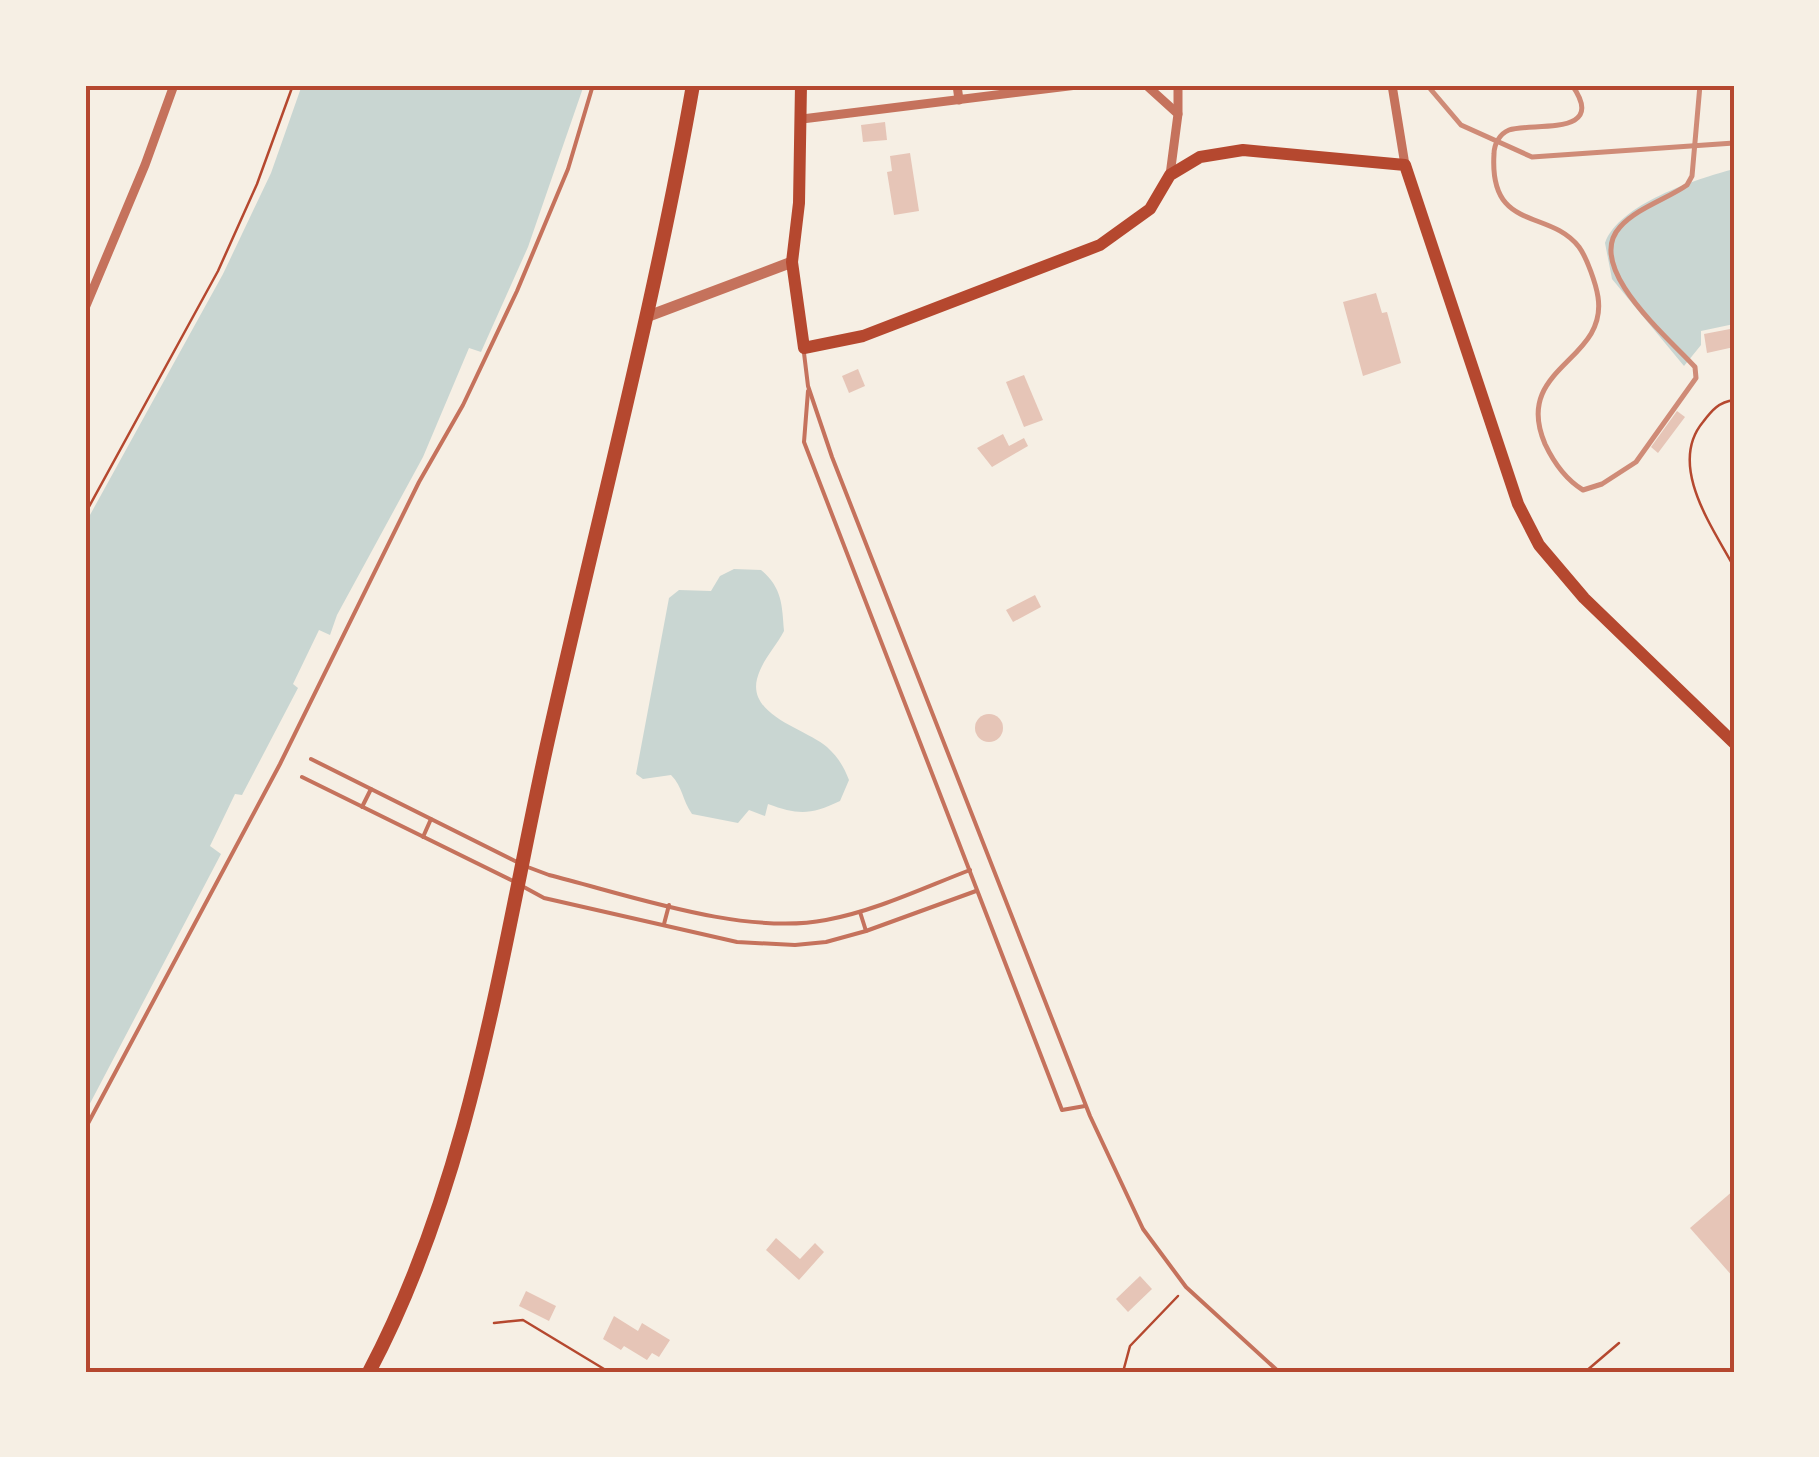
<svg xmlns="http://www.w3.org/2000/svg" width="1819" height="1457" viewBox="0 0 1819 1457" font-family="Poppins,sans-serif">
<style>
.water{fill:#c9d6d2}
.building{fill:#e6c5b7}
.lines{fill:none;stroke-linecap:round;stroke-linejoin:round}
.path{stroke:#b5482f;stroke-width:2.5}
.service{stroke:#c5725c;stroke-width:4}
.minor{stroke:#c5725c;stroke-width:9}
.tertiary{stroke:#c5725c;stroke-width:11}
.secondary{stroke:#b5482f;stroke-width:12}
.primary{stroke:#b5482f;stroke-width:14}
.rail{stroke:#cf8b77;stroke-width:5}
.neatline{fill:none;stroke:#b5482f;stroke-width:4}
</style>
<rect width="100%" height="100%" fill="#f6efe4"/>
<g class="water">
<path d="M302,85H584L528,247L481,352L469,348L423,457L337,615L330,635L319,630L293,684L298,688L242,795L235,794L210,846L221,854L85,1113V524L223,274L271,173Z"/>
<path d="M1734,169V324L1701,331V345L1684,366L1612,279L1605,243C1619,204 1696,179 1734,169Z"/>
<path d="M734,569L761,570C782,588 782,604 784,631C775,648 762,660 757,679C748,716 806,729 827,747C838,757 844,767 849,780L840,801C811,815 798,815 768,804L765,816L749,810L738,823L692,814C682,800 683,787 671,775L643,779L636,774L669,598L679,590L711,591L720,576Z"/>
</g>
<g class="building">
<path d="M885,122L887,140L863,142L861,125Z"/>
<path d="M910,153L919,211L894,215L887,172L892,171L890,156Z"/>
<path d="M1376,293L1382,313L1387,312L1401,363L1363,376L1343,302Z"/>
<path d="M1730,329L1734,347L1707,353L1704,334Z"/>
<path d="M858,369L865,386L849,393L842,376Z"/>
<path d="M1024,375L1043,420L1024,427L1006,382Z"/>
<path d="M1677,411L1685,417L1658,453L1651,447Z"/>
<path d="M1003,434L1009,446L1024,438L1028,446L992,467L977,448Z"/>
<path d="M1035,595L1041,607L1013,622L1006,610Z"/>
<circle cx="989" cy="728" r="14"/>
<path d="M1734,1190V1278L1690,1228Z"/>
<path d="M776,1238L800,1259L815,1243L824,1252L799,1280L766,1250Z"/>
<path d="M1140,1276L1152,1289L1128,1312L1116,1299Z"/>
<path d="M526,1291L556,1306L549,1321L519,1306Z"/>
<path d="M614,1316L638,1331L642,1323L670,1340L659,1357L652,1353L647,1360L624,1346L621,1350L603,1339Z"/>
</g>
<g class="lines">
<g class="path">
<path d="M1734,400C1719,402 1712,410 1703,422C1667,465 1713,528 1734,567"/>
<path d="M85,514L218,271L257,184L293,85"/>
<path d="M494,1323L523,1320L609,1372"/>
<path d="M1123,1372L1130,1346L1178,1296"/>
<path d="M1585,1372L1619,1343"/>
</g>
<g class="service">
<path d="M804,353L808,386L832,457L1090,1116L1143,1229L1186,1287L1279,1372"/>
<path d="M808,391L804,442L1062,1110L1085,1106"/>
<path d="M311,759L517,862"/>
<path d="M302,777L513,881"/>
<path d="M362,807L371,789"/>
<path d="M423,837L431,819"/>
<path d="M525,866L549,875C629,895 744,936 826,920C875,911 923,888 970,870"/>
<path d="M522,886L544,898L737,942L795,945L826,942L866,931L976,891"/>
<path d="M860,912L866,931"/>
<path d="M664,924L669,905"/>
<path d="M85,1129L280,764L419,482L463,405L517,291L568,169L593,85"/>
</g>
<g class="minor">
<path d="M957,85L959,100"/>
<path d="M1146,85L1178,114L1170,175"/>
<path d="M1392,85L1405,165"/>
<path d="M1178,114V85"/>
<path d="M802,119L1077,85"/>
<path d="M85,308L145,165L174,85"/>
</g>
<path class="tertiary" d="M646,317L792,262"/>
<path class="secondary" d="M801,85L799,203L792,262L804,348L863,336L1100,245L1150,209L1170,175L1200,157L1243,150L1405,165L1518,504L1539,545L1584,598L1734,743"/>
<path class="primary" d="M369,1372C471,1179 500,960 546,749C595,528 654,308 693,85"/>
<g class="rail">
<path d="M1427,85L1461,125L1532,157L1734,143"/>
<path d="M1572,85C1609,138 1531,122 1509,130C1499,134 1494,145 1494,154C1489,233 1549,208 1579,247C1587,258 1596,284 1598,297C1608,362 1512,367 1545,444C1554,463 1565,479 1583,490L1602,484L1636,462L1696,378L1695,367C1669,338 1583,267 1620,227C1637,208 1667,199 1687,185L1692,176L1700,85"/>
</g>
</g>
<rect width="1819" height="1457" fill="none" stroke="#f6efe4" stroke-width="175"/>
<rect x="88" y="88" width="1644" height="1282" class="neatline"/>
</svg>
